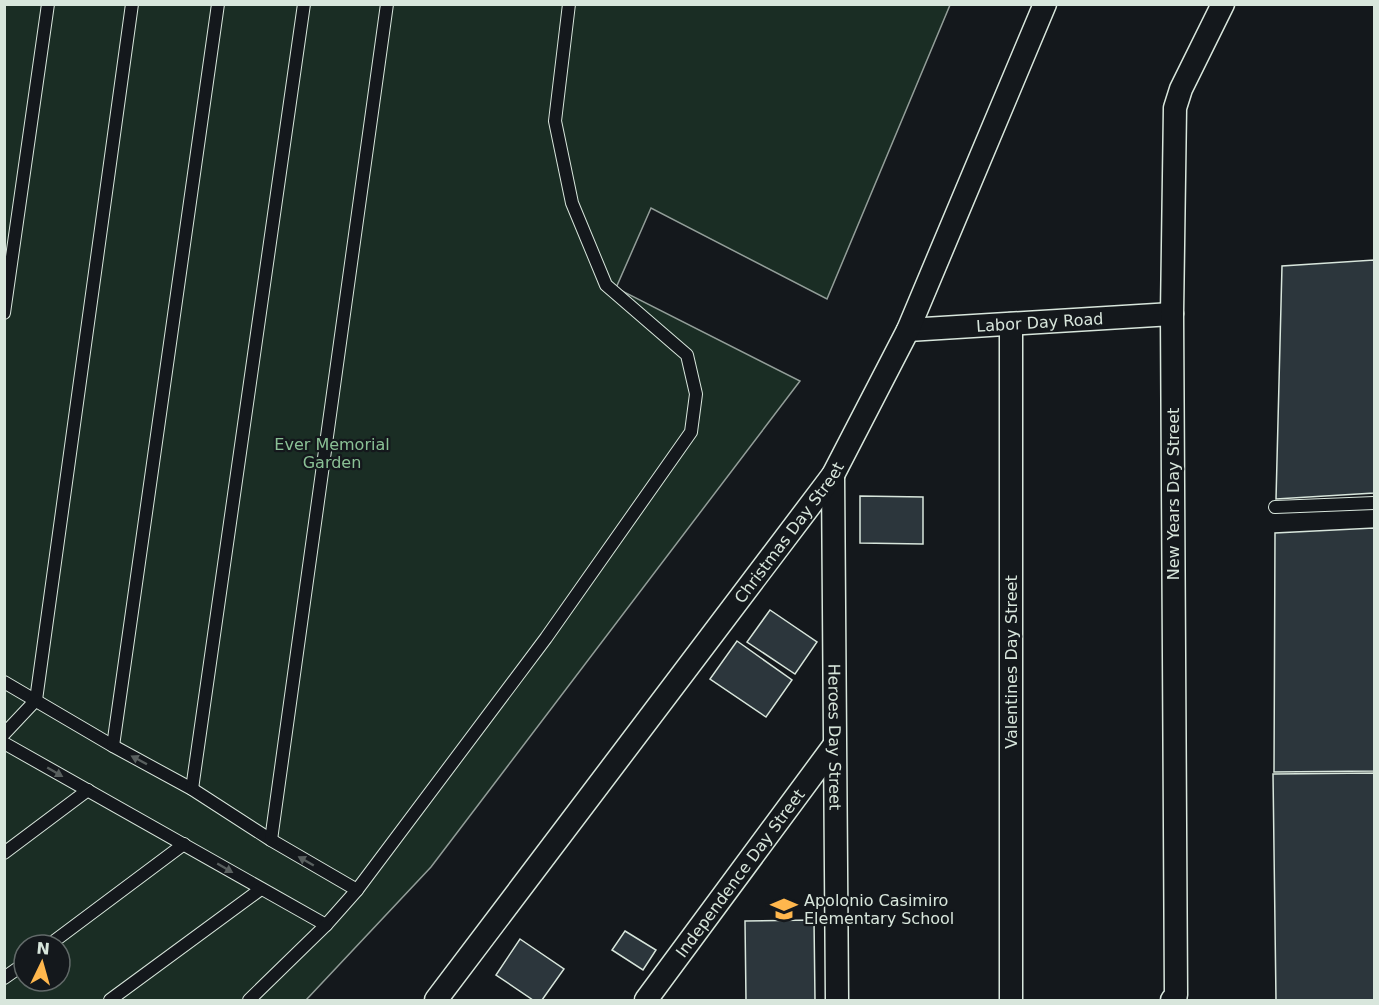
<svg xmlns="http://www.w3.org/2000/svg" width="1379" height="1005" viewBox="0 0 1379 1005" font-family="'DejaVu Sans',sans-serif">
<style>
.green{fill:#1a2d24;stroke:#939e99;stroke-width:1.5;fill-rule:evenodd}
.building{fill:#2c363c;stroke:#d8e6dc;stroke-width:1.5}
.lines{fill:none;stroke-linecap:round;stroke-linejoin:round}
.lane-casing{stroke:#d8e6dc;stroke-width:14}
.street-casing{stroke:#d8e6dc;stroke-width:25}
.lane{stroke:#14181c;stroke-width:12}
.street{stroke:#14181c;stroke-width:22}
.oneway{fill:#59605f}
.labels{text-anchor:middle;dominant-baseline:central;stroke-width:4.5;stroke-linejoin:round;paint-order:stroke}
.street-label{font-size:16px;fill:#d8e6dc;stroke:#14181c}
.park-label{font-size:16px;fill:#8ac095;stroke:#14181c}
.poi-label{font-size:16px;fill:#d8e6dc;stroke:#14181c;text-anchor:start}
</style>
<rect width="100%" height="100%" fill="#14181c"/>
<path class="green" d="M5,5H950L827,299L651,208L616,288L800,381L431,867L306,1000H5ZM24,945H60V981H24Z"/>
<g class="building">
<path d="M1374,260V493L1276,499L1282,266Z"/>
<path d="M860,496L923,497V544L860,543Z"/>
<path d="M1374,528V771L1274,772L1275,533Z"/>
<path d="M770,610L817,642L795,674L747,642Z"/>
<path d="M737,641L792,680L766,717L710,679Z"/>
<path d="M1374,773V1000H1276L1273,774Z"/>
<path d="M814,920L815,1000H746L745,921Z"/>
<path d="M625,931L656,950L643,970L612,950Z"/>
<path d="M520,939L564,969L542,1000H533L496,975Z"/>
</g>
<g class="lines">
<defs>
<g id="lane">
<path d="M4,313L48,4"/>
<path d="M1275,507L1374,503"/>
<path d="M4,682L113,746L192,789L271,840L357,890"/>
<path d="M4,734L36,700L132,4"/>
<path d="M4,743L326,925"/>
<path d="M113,746L218,4"/>
<path d="M192,789L304,4"/>
<path d="M271,840L387,4"/>
<path d="M4,853L88,790"/>
<path d="M49,945L184,844"/>
<path d="M4,978L24,964"/>
<path d="M110,1000L261,889"/>
<path d="M249,1000L326,925L357,890L546,638L691,432L696,394L687,355L606,285L572,203L555,121L569,4"/>
</g>
<g id="street">
<path id="s1" d="M908,330L1172,314"/>
<path id="s2" d="M833,475L837,1000"/>
<path id="s3" d="M436,1000L833,475L908,330L1045,4"/>
<path id="s4" d="M646,1000L833,747"/>
<path d="M1011,1000V324"/>
<path d="M1172,1000L1176,995L1172,314L1175,108L1181,89L1223,4"/>
</g>
</defs>
<use href="#lane" class="lane-casing"/>
<use href="#street" class="street-casing"/>
<use href="#lane" class="lane"/>
<use href="#street" class="street"/>
</g>
<defs><path id="oneway-solid" d="M-6-.8H1V-3.2L6.5 0L1 3.2V.8H-6Z" transform="scale(1.5)"/></defs>
<g class="oneway">
<use href="#oneway-solid" transform="translate(139 760) rotate(-152)"/>
<use href="#oneway-solid" transform="translate(55 772) rotate(30)"/>
<use href="#oneway-solid" transform="translate(306 861) rotate(-150)"/>
<use href="#oneway-solid" transform="translate(225 868) rotate(30)"/>
</g>
<defs>
<symbol id="school-bare" viewBox="-9 -9 18 18"><path d="M0-5L7-2L0 1L-7-2ZM-4 1L0 2.5L4 1V4Q0 6-4 4Z" fill="#ffb74d" stroke="#14181c" stroke-width="2.5" paint-order="stroke"/></symbol>
</defs>
<g fill-rule="evenodd">
<use href="#school-bare" x="765" y="890" width="38" height="38"/>
</g>
<g class="labels">
<g class="street-label">
<text stroke="none"><textPath href="#s1" startOffset="132">Labor Day Road</textPath></text>
<text transform="translate(1173 494) rotate(-90)">New Years Day Street</text>
<text stroke="none"><textPath href="#s3" startOffset="586">Christmas Day Street</textPath></text>
<text transform="translate(1011 662) rotate(-90)">Valentines Day Street</text>
<text stroke="none"><textPath href="#s2" startOffset="262">Heroes Day Street</textPath></text>
<text stroke="none"><textPath href="#s4" startOffset="158">Independence Day Street</textPath></text>
</g>
<g class="park-label">
<text x="332" y="444">Ever Memorial<tspan x="332" dy="18">Garden</tspan></text>
</g>
<g class="poi-label">
<text x="804" y="900">Apolonio Casimiro<tspan x="804" dy="18">Elementary School</tspan></text>
</g>
</g>
<rect width="1379" height="1005" fill="none" stroke="#d8e6dc" stroke-width="12"/>
<g transform="translate(42 963) rotate(5)"><circle r="28" fill="#14181c" stroke="#626a69" stroke-width="1.5"/>
<path d="M0-4.5L10 22L0 15L-10 22Z" fill="#ffb74d"/>
<text y="-9" font-size="16" font-weight="bold" text-anchor="middle" fill="#d8e6dc">N</text>
</g>
</svg>
